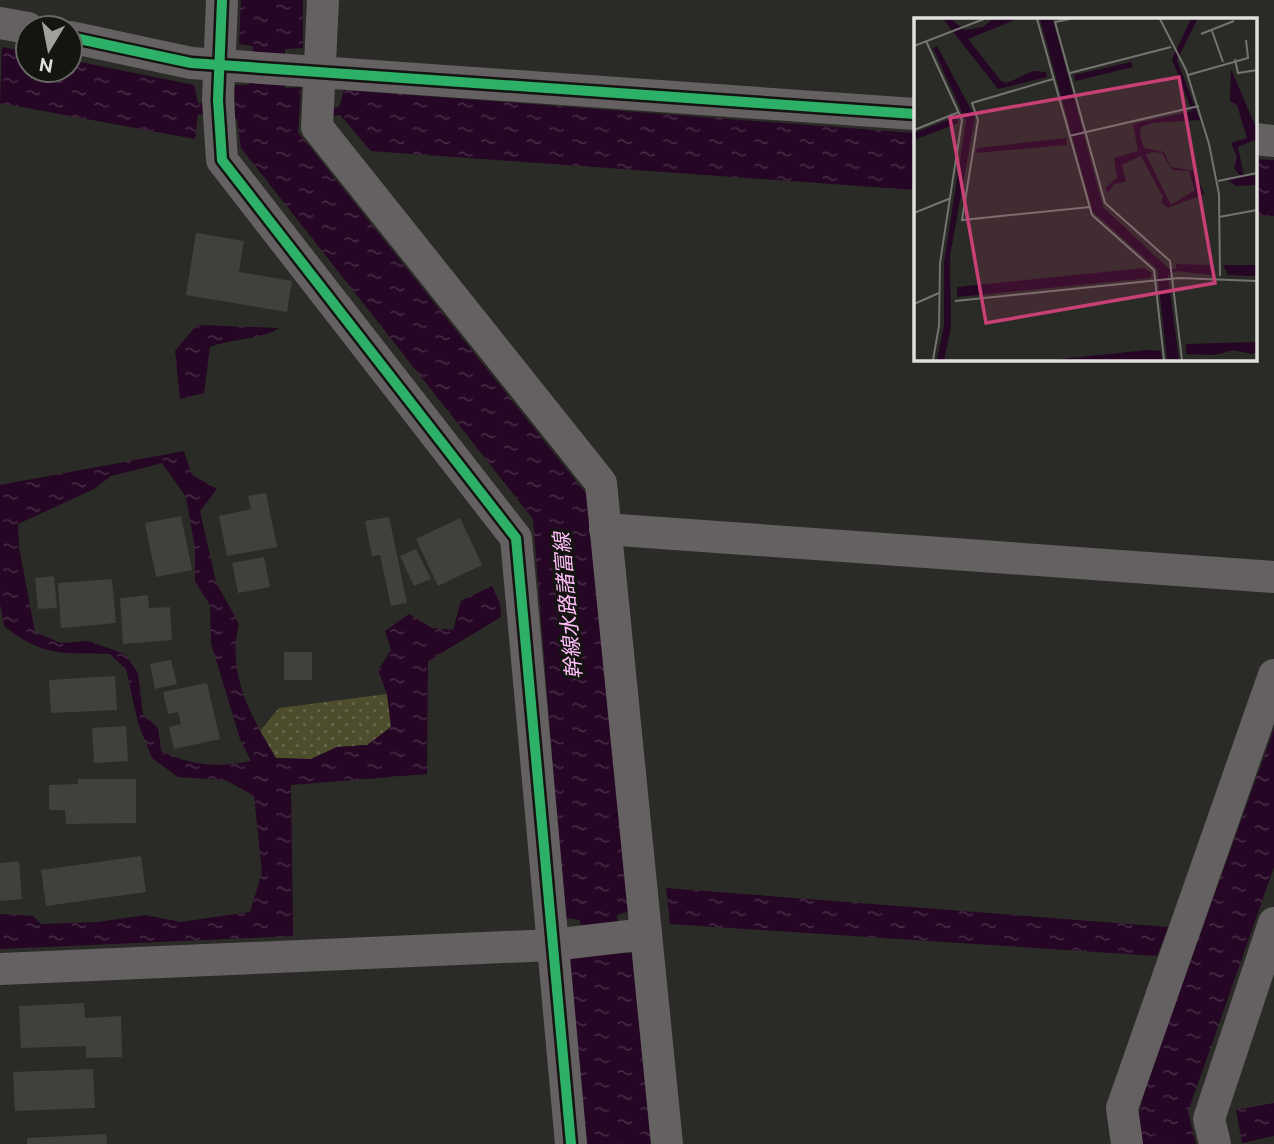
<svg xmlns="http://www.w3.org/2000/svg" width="1274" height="1144" viewBox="0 0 1274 1144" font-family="Ubuntu,'Noto Sans JP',sans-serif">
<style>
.grass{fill:url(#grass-dots)}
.water{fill:url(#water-ripples);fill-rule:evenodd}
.building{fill:#40403c}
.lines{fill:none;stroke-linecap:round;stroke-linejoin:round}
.minor{stroke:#656062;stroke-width:32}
.cycleway-casing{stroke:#141410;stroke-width:15}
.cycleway{stroke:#2db169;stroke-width:10}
.labels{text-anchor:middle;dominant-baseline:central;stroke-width:6;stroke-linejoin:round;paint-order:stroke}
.water-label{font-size:21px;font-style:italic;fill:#ffbdfa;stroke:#141410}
.inset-road{fill:none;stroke:#73736f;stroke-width:2}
.view{fill:#c84075;fill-opacity:0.15;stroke:#c84075;stroke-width:3.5}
.inset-edge{fill:none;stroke:#e0e1dc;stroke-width:3.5}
</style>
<defs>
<pattern id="grass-dots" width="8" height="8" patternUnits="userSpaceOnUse" patternTransform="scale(1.75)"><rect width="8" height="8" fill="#4d4d2d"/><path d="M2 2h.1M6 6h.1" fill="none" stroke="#66664b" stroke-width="1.8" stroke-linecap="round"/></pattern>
<pattern id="water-ripples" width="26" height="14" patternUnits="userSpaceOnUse" patternTransform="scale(1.75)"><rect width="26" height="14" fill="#250624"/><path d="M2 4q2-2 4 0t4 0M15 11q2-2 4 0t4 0" fill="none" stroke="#442a43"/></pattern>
</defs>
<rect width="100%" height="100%" fill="#2a2a26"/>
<path class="grass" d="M387,694L392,726L368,745L337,747L311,759L276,758L260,731L279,708Z"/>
<g class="water">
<path d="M241,0H303V48L285,49V88L301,87L298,132L592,501L631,911L617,915L622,953H632L651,1144H587L569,957L583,958L580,920L565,918L533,519L241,148L237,119L198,114L195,139L0,103L2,47L28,52V70H70V60L194,85L198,103L236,107L233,85H249L253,46L239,44Z"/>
<path d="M344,90L915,133V190L371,151L340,115L330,116L329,109L339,107Z"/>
<path d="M1255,159L1274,160V216L1255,215Z"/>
<path d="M197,325L279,328C261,340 232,338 210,347L204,393L180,399L175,351Z"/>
<path d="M184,451L192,475L217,489L200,511L216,582L239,624C226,672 251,717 276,758L311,759L337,747L367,745L391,727L387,694L378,670L391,650L385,631L409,614L432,628L453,630L461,601L492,586L500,604L501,617L428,661L427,774L291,785L293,936L0,949V914L33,916L41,924L98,922L146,915L180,922L250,912L262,872L254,796L226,780L178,777L152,758L138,723L126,669L110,654C62,653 43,657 4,626L0,604V485ZM162,463L186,497L195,548V581L210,605L211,643L240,739L251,761C217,768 193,766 161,751L158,728L143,714L138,673L125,654L88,641L61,643L35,632L19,547L18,524L94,489L111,476Z"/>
<path d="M1274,729V867L1188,1112L1196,1144H1143L1137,1122L1145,1088Z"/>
<path d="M666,888L1168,927L1157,956L670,924Z"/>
<path d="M1274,1103V1136L1242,1143L1236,1110Z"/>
</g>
<g class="building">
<path d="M196,233L244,241L239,272L292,281L287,312L186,295Z"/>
<path d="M266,493L277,547L227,556L219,516L251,509L248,496Z"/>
<path d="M181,516L192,570L156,577L145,523Z"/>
<path d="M389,517L407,603L391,606L380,555L372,556L365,521Z"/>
<path d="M460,518L482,565L438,586L416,539Z"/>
<path d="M416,549L431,579L414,586L400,556Z"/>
<path d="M264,557L270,587L238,593L232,563Z"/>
<path d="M54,576L57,608L38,609L35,578Z"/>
<path d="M112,579L116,623L61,628L58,583Z"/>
<path d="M148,595L149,608L170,607L172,640L123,644L120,598Z"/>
<rect x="284" y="652" width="28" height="28"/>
<path d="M171,660L177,684L155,689L150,664Z"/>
<path d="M115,676L117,710L51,713L49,680Z"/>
<path d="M207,683L220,739L174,749L169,727L181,724L178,712L168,714L163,692Z"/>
<path d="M126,726L128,761L94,763L92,728Z"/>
<path d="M78,779H136V823L66,824L65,810H49V785L78,784Z"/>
<path d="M141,856L146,892L46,906L41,870Z"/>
<path d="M19,861L22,899L0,901V863Z"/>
<path d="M84,1003L85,1018L121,1016L122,1057L86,1058V1046L21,1048L19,1006Z"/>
<path d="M93,1069L95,1108L15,1111L13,1072Z"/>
<path d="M106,1134L107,1144H27V1138Z"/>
</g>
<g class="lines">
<g class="minor">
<path d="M222,0L218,100L222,160L516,538L571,1144"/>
<path d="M323,0L317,127L601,483L667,1144"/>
<path d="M0,23L28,28"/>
<path d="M70,37L191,63L915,114"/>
<path d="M1255,139L1274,141"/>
<path d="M605,529L1274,577"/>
<path d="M0,969L552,945L646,934"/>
<path d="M1127,1144L1122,1108L1274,675"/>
<path d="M1215,1144L1209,1119L1274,923"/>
</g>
<defs>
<g id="cycleway">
<path d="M222,0L218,100L222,160L516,538L571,1144"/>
<path d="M70,37L191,63L915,114"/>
</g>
</defs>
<use href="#cycleway" class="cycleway-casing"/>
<use href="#cycleway" class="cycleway"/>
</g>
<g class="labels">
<g class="water-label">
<text transform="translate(567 606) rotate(-95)">幹線水路諸富線</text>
</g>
</g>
<g transform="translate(914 18)">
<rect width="343" height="343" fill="#2a2a26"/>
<path d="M29,1H37L50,12L69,9L79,1H103L54,21L87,63L93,65L119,53L132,54L133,59L84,71ZM126,1H145L139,2L189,189L255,251H262V246L300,247L299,257L262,253L254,258L265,342L253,341L243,251L179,194ZM277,1H291L283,2L263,42L286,102L239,105L227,109L226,117L230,130L250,134L257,149L281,153L290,176L254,190L247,184L249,179L227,138L208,147L212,164L200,166L194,175L191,170L203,160L200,140L224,133L219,106L278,93L258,41ZM238,134L248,135L258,152L275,153L281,172L257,187L232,137ZM23,28L61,99L36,238L37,309L30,342H23L30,307V245L52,103L19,30ZM217,44L219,49L161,63L160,57ZM317,51L343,112V127L340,122L324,129L330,158L342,157L343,167L322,168L314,162L327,159L320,150L323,139L317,125L333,120L323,87L316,83ZM42,99L44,105L0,122V115ZM152,120L153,127L62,135L63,130ZM309,247H343V258L314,257ZM230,250L238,255L236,260L43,279V269ZM343,324V334L338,336L319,332L301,337L272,336V326ZM234,332L247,333L248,342H137Z" fill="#250624" fill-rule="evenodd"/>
<path class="inset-road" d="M123,1L178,197L240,252L250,342M156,1L141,4L191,185L256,243L268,342M246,1L272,52L295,126L305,176L306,258M298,13L309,44M287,16L320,3M12,23L48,102L26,245L25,308L19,342M0,28L70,1M321,41L324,55L343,52M156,55L257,29M274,57L334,40L332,22M139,61L58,85L64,102L48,202L176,189M0,112L45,94M155,118L285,88M304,163L343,155M0,195L37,180M305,199L343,192M41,283L265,260L343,263M0,286L25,275"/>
<path class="view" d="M265,59L301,265L72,305L36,100Z"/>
<rect width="343" height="343" class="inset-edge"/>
</g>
<g transform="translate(49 49) rotate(190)"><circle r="33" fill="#141410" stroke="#666662" stroke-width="2"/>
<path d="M0-5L12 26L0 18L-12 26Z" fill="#a0a19c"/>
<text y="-10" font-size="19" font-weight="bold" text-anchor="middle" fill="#e0e1dc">N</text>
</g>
</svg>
